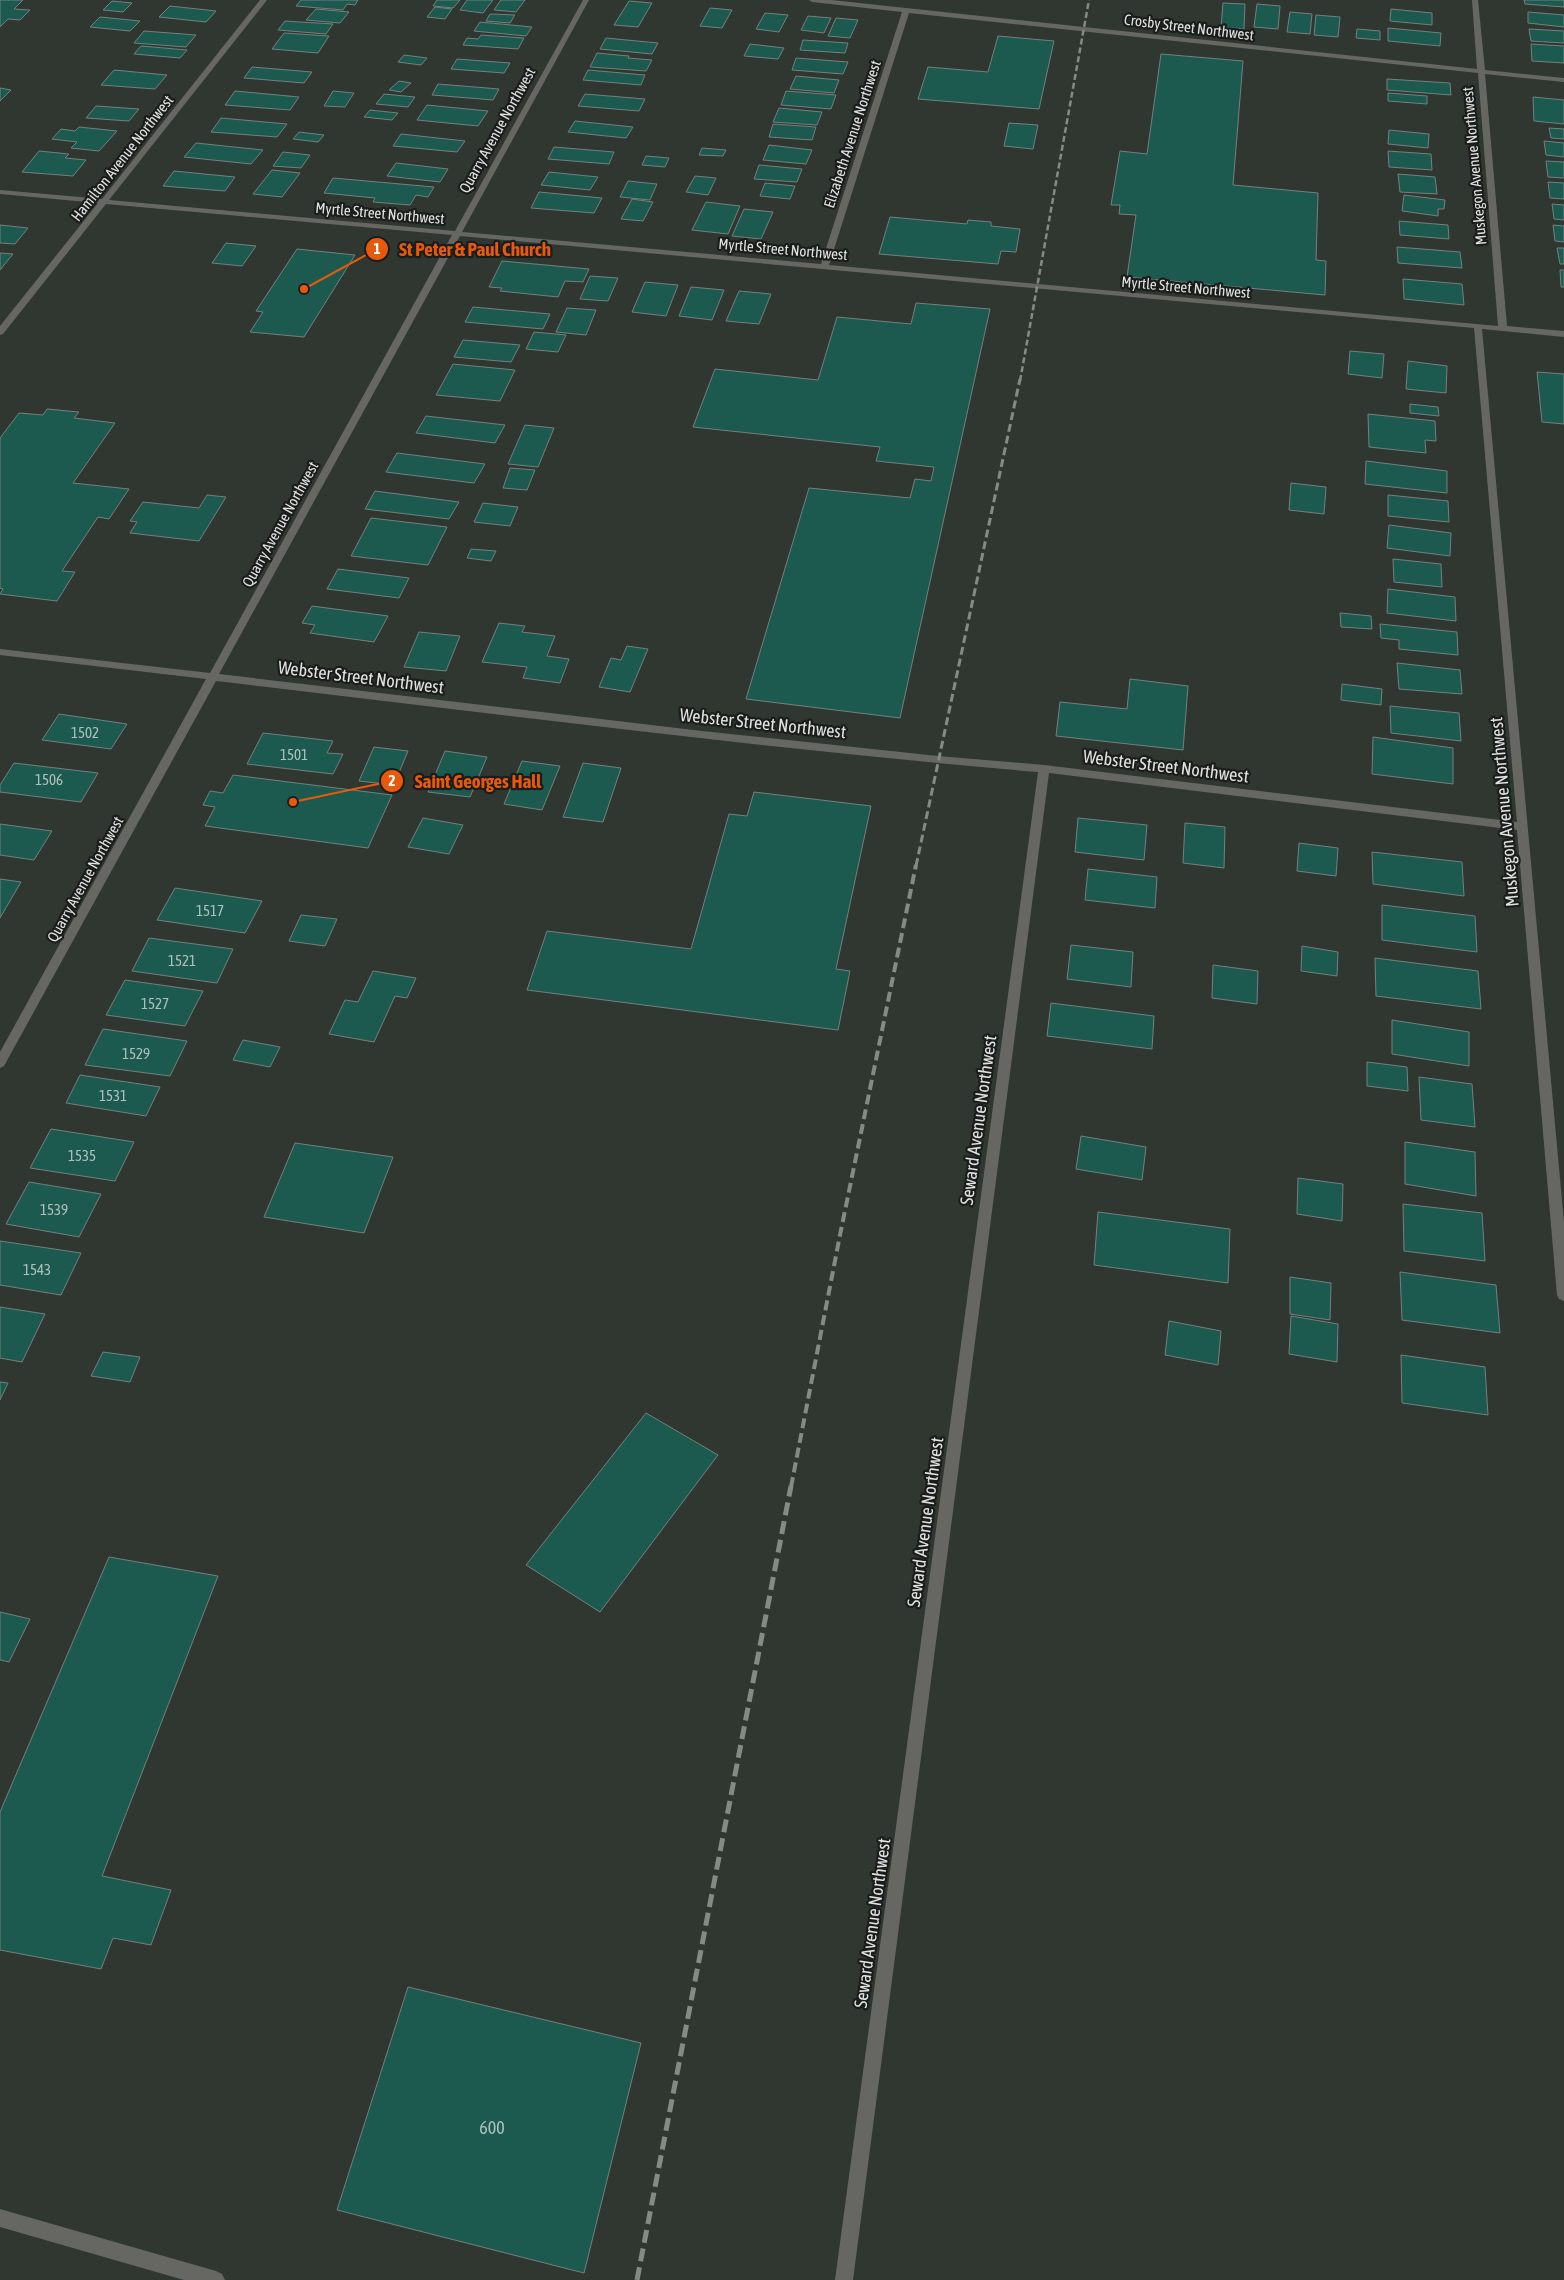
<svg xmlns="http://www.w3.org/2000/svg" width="1564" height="2280" viewBox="0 0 1564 2280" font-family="'Asap Condensed',sans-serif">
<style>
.building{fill:#1c5a50;stroke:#74807d}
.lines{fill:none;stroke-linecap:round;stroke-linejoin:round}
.minor{fill:#666763;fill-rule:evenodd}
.rail-far3{stroke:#858a85;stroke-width:2.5;stroke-dasharray:6 3;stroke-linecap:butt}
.rail-far2{stroke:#858a85;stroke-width:3;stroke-dasharray:8 4;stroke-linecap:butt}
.rail-far1{stroke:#858a85;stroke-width:4;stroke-dasharray:10 5;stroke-linecap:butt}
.rail{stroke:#858a85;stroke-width:5;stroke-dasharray:13 6;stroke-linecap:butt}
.labels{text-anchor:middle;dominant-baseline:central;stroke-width:4.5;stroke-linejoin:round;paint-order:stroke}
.far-street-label{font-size:15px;fill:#dfe3df;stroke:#1a1d1b}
.number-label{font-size:15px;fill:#aec1bb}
.street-label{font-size:18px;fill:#dfe3df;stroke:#1a1d1b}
.near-number-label{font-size:18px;fill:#aec1bb}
.leader{fill:none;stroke:#e8590c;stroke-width:2}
.callout-dot{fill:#e8590c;stroke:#1a1d1b;stroke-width:2}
.mark-label{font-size:15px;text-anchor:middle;font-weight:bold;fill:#fff}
.callout-label{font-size:19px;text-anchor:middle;font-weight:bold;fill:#e8590c;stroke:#1a1d1b;stroke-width:4.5;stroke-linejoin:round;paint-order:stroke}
</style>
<rect width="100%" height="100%" fill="#303731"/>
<g class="building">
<path d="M0,0H23L14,9L30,10L20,20L8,19L0,27Z"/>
<path d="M301,0H358L355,5L347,4L343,10L296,6Z"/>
<path d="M437,0H460L453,8L433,6Z"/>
<path d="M467,0H493L483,13L460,10Z"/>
<path d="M501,0H525L516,12L494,10Z"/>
<path d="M1524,0H1564V7L1525,4Z"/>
<path d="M112,1L132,3L123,12L103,10Z"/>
<path d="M629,1L652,3L638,27L614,25Z"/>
<path d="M1223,3L1245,4L1244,29L1221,27Z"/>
<path d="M1257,4L1280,6L1278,29L1254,27Z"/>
<path d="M170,6L216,11L206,22L159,17Z"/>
<path d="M435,7L452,9L445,19L427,17Z"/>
<path d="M710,8L732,10L722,28L700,26Z"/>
<path d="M316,9L349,12L340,23L306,20Z"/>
<path d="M1391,9L1432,13V25L1390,21Z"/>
<path d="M1290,12L1312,14L1310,34L1287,32Z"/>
<path d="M1528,12L1564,15V27L1528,23Z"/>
<path d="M765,13L788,15L779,32L756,29Z"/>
<path d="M490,14L515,15L510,23L486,21Z"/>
<path d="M1316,15L1340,17L1338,37L1314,35Z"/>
<path d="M808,16L831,18L824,33L801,30Z"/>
<path d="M100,17L140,21L130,31L90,27Z"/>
<path d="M836,18L858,20L850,38L828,36Z"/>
<path d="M285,21L333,24L326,34L278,30Z"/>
<path d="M480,22L532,27L526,36L474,31Z"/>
<path d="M1388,28L1441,33L1440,46L1388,41Z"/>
<path d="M1357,29L1380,31V40L1356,38Z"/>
<path d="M1529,29L1564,31V43L1531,41Z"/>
<path d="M144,31L196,35L186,47L134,43Z"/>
<path d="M284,33L329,36L318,53L272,49Z"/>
<path d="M481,35L524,38L518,49L463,45L467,38L478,39Z"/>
<path d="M998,36L1054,41L1039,109L918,99L928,67L988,72Z"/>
<path d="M606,38L658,43L652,54L600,49Z"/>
<path d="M803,40L848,43L845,53L800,50Z"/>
<path d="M750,44L784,48L778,59L744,56Z"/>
<path d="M1531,44L1564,46V63L1532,61Z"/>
<path d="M141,46L187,50L180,58L134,54Z"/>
<path d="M597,53L629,56L628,58L652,60L646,71L590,67Z"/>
<path d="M1161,54L1243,61L1233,185L1318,193L1316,260L1326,261L1325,295L1127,277L1136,215L1119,214L1120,205H1111L1120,151L1147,154Z"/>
<path d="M404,55L427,58L421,65L398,62Z"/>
<path d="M796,58L848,62L843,74L792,70Z"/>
<path d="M457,59L510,63L504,73L451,69Z"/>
<path d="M252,67L312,72L304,83L244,78Z"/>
<path d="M114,70L167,75L155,89L101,85Z"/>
<path d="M588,70L645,75L641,85L583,80Z"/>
<path d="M796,76L839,80L834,93L790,89Z"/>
<path d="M1387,79L1450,83L1451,95L1387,90Z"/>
<path d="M399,81L411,83L401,92L389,90Z"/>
<path d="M438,84L499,89L493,100L432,95Z"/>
<path d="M0,88L11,90L0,101Z"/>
<path d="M235,91L299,97L290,110L225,105Z"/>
<path d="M333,91L354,93L345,107L324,106Z"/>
<path d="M786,91L836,95L831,109L781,105Z"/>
<path d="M1388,93L1427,96V104L1388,101Z"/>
<path d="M384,94L415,97L408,107L376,104Z"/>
<path d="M585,94L645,99L639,111L578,106Z"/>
<path d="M1533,97L1564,100V124L1534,121Z"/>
<path d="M427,105L488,111L478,126L417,120Z"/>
<path d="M96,106L139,109L129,121L86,118Z"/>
<path d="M779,108L822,112L817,125L773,122Z"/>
<path d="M370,110L398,113L392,120L364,117Z"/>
<path d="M221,118L287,124L277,137L211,132Z"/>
<path d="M575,121L633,127L626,138L568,132Z"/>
<path d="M1009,123L1038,125L1033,149L1004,146Z"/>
<path d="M773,124L816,127L812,140L769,137Z"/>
<path d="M79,127L117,131L99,151L71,148L77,142L52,139L61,129L75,131Z"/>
<path d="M1549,128L1564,129V139L1551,138Z"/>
<path d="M1389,130L1429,134L1428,148L1388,144Z"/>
<path d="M299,132L324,135L318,142L293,139Z"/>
<path d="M401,134L465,141L457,152L393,146Z"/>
<path d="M1544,141L1564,143V157L1546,155Z"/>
<path d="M196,143L263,150L251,164L184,157Z"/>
<path d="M769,145L812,150L806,164L763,160Z"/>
<path d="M554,147L614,152L609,164L548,159Z"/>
<path d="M702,148L726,150L723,156L699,155Z"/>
<path d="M39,151L69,154L65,158L86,160L73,176L22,172Z"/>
<path d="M1388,151L1431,154L1432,170L1389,167Z"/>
<path d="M283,152L310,155L301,168L273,166Z"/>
<path d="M646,156L669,158L665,167L642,165Z"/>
<path d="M1546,161L1564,162V178L1548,177Z"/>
<path d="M396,163L448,169L440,182L387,176Z"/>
<path d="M759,165L802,169L797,182L754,179Z"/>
<path d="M272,170L300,173L282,197L253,194Z"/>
<path d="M174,171L235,177L225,191L163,186Z"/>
<path d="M549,172L598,177L590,190L541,185Z"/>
<path d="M1398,174L1435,177L1437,194L1400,192Z"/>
<path d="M695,176L716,178L708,195L686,192Z"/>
<path d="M333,178L434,187L428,197L416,195L410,205L373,202L375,198L324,193Z"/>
<path d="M628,181L657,184L650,200L620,197Z"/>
<path d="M1548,182L1564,183V199L1550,198Z"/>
<path d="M765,183L795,186L790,199L760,196Z"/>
<path d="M539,192L602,198L594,213L531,208Z"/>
<path d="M1404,195L1445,200L1444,209H1438V216L1402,211Z"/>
<path d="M632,199L653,202L643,221L621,219Z"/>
<path d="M706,202L740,206L728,234L692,230Z"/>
<path d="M1552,204L1564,205V220L1554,219Z"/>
<path d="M744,209L773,212L761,239L732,236Z"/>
<path d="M890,217L967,224L968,220L991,222V226L1020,229L1016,252L1001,251L998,264L879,254Z"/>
<path d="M1399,221L1448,225L1449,239L1400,235Z"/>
<path d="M0,225L28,228L15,244L0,243Z"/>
<path d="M1553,225L1564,226V242L1555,241Z"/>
<path d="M226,243L256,246L242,266L212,263Z"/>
<path d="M1397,247L1460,252L1462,268L1398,263Z"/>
<path d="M1557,248H1564V264H1560Z"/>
<path d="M297,249L355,255L304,337L250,332L263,312L256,311Z"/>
<path d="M0,253L13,254L0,270Z"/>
<path d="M502,261L589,269L583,282L565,281L558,297L500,291L502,288L489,287Z"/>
<path d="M1560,270H1564V287H1561Z"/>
<path d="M590,276L618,278L608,301L580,299Z"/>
<path d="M1403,279L1462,284L1464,305L1404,299Z"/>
<path d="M645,282L678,285L666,316L632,312Z"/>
<path d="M691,287L724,290L712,320L679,316Z"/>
<path d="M739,291L771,294L759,324L726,321Z"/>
<path d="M916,303L990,309L900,718L746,699L809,488L910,498L915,479L931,481L934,467L876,461L880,447L693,427L715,369L818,380L837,317L911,324Z"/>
<path d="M473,307L550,314L543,329L465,322Z"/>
<path d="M567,308L596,310L586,335L556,332Z"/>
<path d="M534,332L566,335L558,352L526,349Z"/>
<path d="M463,340L520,345L511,362L454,357Z"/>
<path d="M1350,351L1384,354L1382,378L1348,374Z"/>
<path d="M1408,361L1447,366L1446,393L1406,389Z"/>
<path d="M453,364L515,370L500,401L436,395Z"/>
<path d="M1537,372L1564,374V424L1542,422Z"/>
<path d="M1410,404L1438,407L1439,416L1410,413Z"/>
<path d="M47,409L79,412L74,418L115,423L73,483L129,489L109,519L98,517L62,571L75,572L57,601L0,594L3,589L0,588V438L19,413L43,415Z"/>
<path d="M1368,414L1435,421L1436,441L1425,440L1426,453L1369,447Z"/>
<path d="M426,416L505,425L495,443L416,433Z"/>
<path d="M525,425L554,428L538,467L508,464Z"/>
<path d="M397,453L485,464L474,483L386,472Z"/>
<path d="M1366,461L1447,471V493L1365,484Z"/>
<path d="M510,468L535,470L527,490L503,488Z"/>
<path d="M1291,483L1326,487L1324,514L1289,510Z"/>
<path d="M375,491L459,502L449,519L365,509Z"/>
<path d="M207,495L226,497L199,541L130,533L137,522L130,521L143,502L199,508Z"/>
<path d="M1388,495L1448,501L1449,522L1388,516Z"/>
<path d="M483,503L518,507L510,526L474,522Z"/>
<path d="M371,518L447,527L428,565L351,556Z"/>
<path d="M1389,525L1451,533L1450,556L1387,548Z"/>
<path d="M471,549L496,551L491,561L467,558Z"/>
<path d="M1393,559L1441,564L1442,587L1394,582Z"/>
<path d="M338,569L409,578L399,598L327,589Z"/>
<path d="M1388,589L1455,597L1456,621L1387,613Z"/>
<path d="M312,606L388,616L374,642L310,633L315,625L302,623Z"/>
<path d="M1340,613L1371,616L1372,629L1341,627Z"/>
<path d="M499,623L525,626L522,632L555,636L547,656L569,659L560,683L523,678L527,667L482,662Z"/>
<path d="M1380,624L1457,632L1458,655L1399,649V640L1381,638Z"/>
<path d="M419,632L460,636L446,671L404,667Z"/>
<path d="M627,646L648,649L630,692L599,687L611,658L621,660Z"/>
<path d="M1397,663L1460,670L1462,694L1399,689Z"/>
<path d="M1130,679L1188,686L1183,750L1056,736L1060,702L1127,709Z"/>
<path d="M1342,684L1382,689L1381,705L1341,700Z"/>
<path d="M1390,706L1459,713L1461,741L1391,733Z"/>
<path d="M59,714L127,724L111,749L42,740Z"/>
<path d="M263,733L333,741L327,753L343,754L333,774L247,764Z"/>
<path d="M1373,737L1453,748V784L1372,774Z"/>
<path d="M374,747L408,751L394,785L359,781Z"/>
<path d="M445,751L487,757L470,797L428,792Z"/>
<path d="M522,761L560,766L542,810L504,804Z"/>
<path d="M14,763L98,773L81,802L0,792V785Z"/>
<path d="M583,763L621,768L603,822L563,817Z"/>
<path d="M233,775L392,795L368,848L205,826L215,807L203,805L210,791L223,793Z"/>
<path d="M754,792L871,806L836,969L850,971L838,1030L527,990L547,931L691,949L729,814L747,816Z"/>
<path d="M423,818L463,825L449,854L408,847Z"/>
<path d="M1078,818L1147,825L1144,860L1075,852Z"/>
<path d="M1185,823L1225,827L1224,868L1183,863Z"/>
<path d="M0,824L52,831L34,860L0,855Z"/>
<path d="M1299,843L1338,848L1336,876L1297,871Z"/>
<path d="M1372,852L1462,862L1464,896L1373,884Z"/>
<path d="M1088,869L1157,877L1155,908L1085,900Z"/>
<path d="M0,879L21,882L0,918Z"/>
<path d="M175,888L262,901L245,933L157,920Z"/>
<path d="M1382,905L1475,916L1477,952L1382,940Z"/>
<path d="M301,915L337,919L325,946L289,941Z"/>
<path d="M149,938L233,949L217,983L132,971Z"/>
<path d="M1071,945L1133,952L1131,987L1067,979Z"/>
<path d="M1302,946L1338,952L1337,976L1301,971Z"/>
<path d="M1375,958L1478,971L1481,1009L1376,996Z"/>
<path d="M1213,965L1258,971L1257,1004L1212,998Z"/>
<path d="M373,971L416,978L407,998L395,996L374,1042L329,1034L345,1000L358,1002Z"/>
<path d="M125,980L203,991L185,1026L106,1015Z"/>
<path d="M1051,1003L1154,1016L1152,1049L1047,1036Z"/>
<path d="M1392,1020L1469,1032V1066L1392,1054Z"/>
<path d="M103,1029L187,1041L170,1076L85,1065Z"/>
<path d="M243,1040L280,1047L270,1067L233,1060Z"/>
<path d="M1367,1062L1407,1067L1408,1091L1367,1086Z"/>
<path d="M80,1075L160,1087L146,1116L66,1103Z"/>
<path d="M1419,1077L1472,1084L1475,1127L1421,1120Z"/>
<path d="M51,1129L134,1142L115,1181L30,1168Z"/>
<path d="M1081,1136L1146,1147L1142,1180L1076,1169Z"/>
<path d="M1405,1142L1475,1152L1476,1196L1405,1184Z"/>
<path d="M295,1143L393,1157L364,1233L264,1217Z"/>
<path d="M1298,1178L1343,1184L1342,1221L1297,1214Z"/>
<path d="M29,1182L101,1194L79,1237L6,1224Z"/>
<path d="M1403,1204L1482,1213L1485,1261L1404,1251Z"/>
<path d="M1098,1212L1230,1229L1228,1283L1094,1265Z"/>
<path d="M0,1241L81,1253L61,1295L0,1285Z"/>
<path d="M1400,1272L1496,1285L1500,1333L1402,1320Z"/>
<path d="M1290,1277L1331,1283L1330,1320L1290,1314Z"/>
<path d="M0,1307L45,1314L22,1362L0,1358Z"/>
<path d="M1291,1316L1338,1324L1337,1362L1289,1354Z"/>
<path d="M1169,1321L1221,1331L1218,1365L1165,1355Z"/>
<path d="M103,1352L140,1357L130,1382L91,1376Z"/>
<path d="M1401,1355L1485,1367L1488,1415L1402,1403Z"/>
<path d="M0,1382L8,1383L0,1400Z"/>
<path d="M646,1413L718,1455L600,1612L526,1565Z"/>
<path d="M109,1557L218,1576L102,1876L171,1890L151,1945L113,1938L101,1969L0,1950V1812Z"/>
<path d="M0,1612L30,1619L9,1662L0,1660Z"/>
<path d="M408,1987L641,2043L584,2273L337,2210Z"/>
</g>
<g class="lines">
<g class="minor">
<path d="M260,0H267L109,200L455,231L583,0H589L462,232L821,264L902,12L812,2L809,0H831L1477,69L1472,0H1478L1485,70L1564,78V82L1485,74L1507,326L1564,331V337L1482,329L1564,1222V1301L1559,1299L1557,1295L1517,830L1049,773L853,2280H835L1038,772C764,749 490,713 216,681L4,1066L0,1068V1052L206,679L0,655V649L210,673L452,235L106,204L3,334L0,335V326L98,203L0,194V190L102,199ZM909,13L1478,73L1498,326L829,265ZM460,236L1474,328L1517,822L1044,765L938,756L702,731L219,674Z"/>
<path d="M0,2209L216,2271L222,2274L225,2280H184L0,2227Z"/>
</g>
<path class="rail-far3" d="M1020,381L1089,0"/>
<path class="rail-far2" d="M916,866L1020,379"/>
<path class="rail-far1" d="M791,1487L840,1235L916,865"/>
<path class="rail" d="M637,2280L791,1486"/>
</g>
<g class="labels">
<g class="far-street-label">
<text transform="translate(1189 27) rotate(7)">Crosby Street Northwest</text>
<text transform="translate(497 130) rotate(-61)">Quarry Avenue Northwest</text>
<text transform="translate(852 134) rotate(-72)">Elizabeth Avenue Northwest</text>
<text transform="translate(122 158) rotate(-52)">Hamilton Avenue Northwest</text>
<text transform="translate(1474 166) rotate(-95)">Muskegon Avenue Northwest</text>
<text transform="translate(380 213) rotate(5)">Myrtle Street Northwest</text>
<text transform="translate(783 249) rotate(5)">Myrtle Street Northwest</text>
<text transform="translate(1186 287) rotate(5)">Myrtle Street Northwest</text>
<text transform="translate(280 524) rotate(-61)">Quarry Avenue Northwest</text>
<text transform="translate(85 879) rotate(-61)">Quarry Avenue Northwest</text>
</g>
<g class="number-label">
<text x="85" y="732">1502</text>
<text x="294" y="754">1501</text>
<text x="49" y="779">1506</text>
<text x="210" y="910">1517</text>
<text x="182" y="960">1521</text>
<text x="155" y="1003">1527</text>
<text x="136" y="1053">1529</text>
<text x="113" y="1095">1531</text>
<text x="82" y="1155">1535</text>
<text x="54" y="1209">1539</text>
<text x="37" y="1269">1543</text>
</g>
<g class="street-label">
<text transform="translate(361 677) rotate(7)">Webster Street Northwest</text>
<text transform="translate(763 723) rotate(6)">Webster Street Northwest</text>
<text transform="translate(1166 766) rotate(7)">Webster Street Northwest</text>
<text transform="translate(1504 812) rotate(-95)">Muskegon Avenue Northwest</text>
<text transform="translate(978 1120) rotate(-82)">Seward Avenue Northwest</text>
<text transform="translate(925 1522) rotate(-82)">Seward Avenue Northwest</text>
<text transform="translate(872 1923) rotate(-82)">Seward Avenue Northwest</text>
</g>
<g class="near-number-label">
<text x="492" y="2127">600</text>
</g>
</g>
<path class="leader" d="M304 289L377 249M293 802L392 781"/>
<g class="callout-dot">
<circle cx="304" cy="289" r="5"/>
<circle cx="293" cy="802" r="5"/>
<circle cx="377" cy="249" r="12"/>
<circle cx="392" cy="781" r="12"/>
</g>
<g class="mark-label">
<text x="377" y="254">1</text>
<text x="392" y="786">2</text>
</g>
<g class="callout-label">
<text x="475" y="256">St Peter &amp; Paul Church</text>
<text x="478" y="788">Saint Georges Hall</text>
</g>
</svg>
